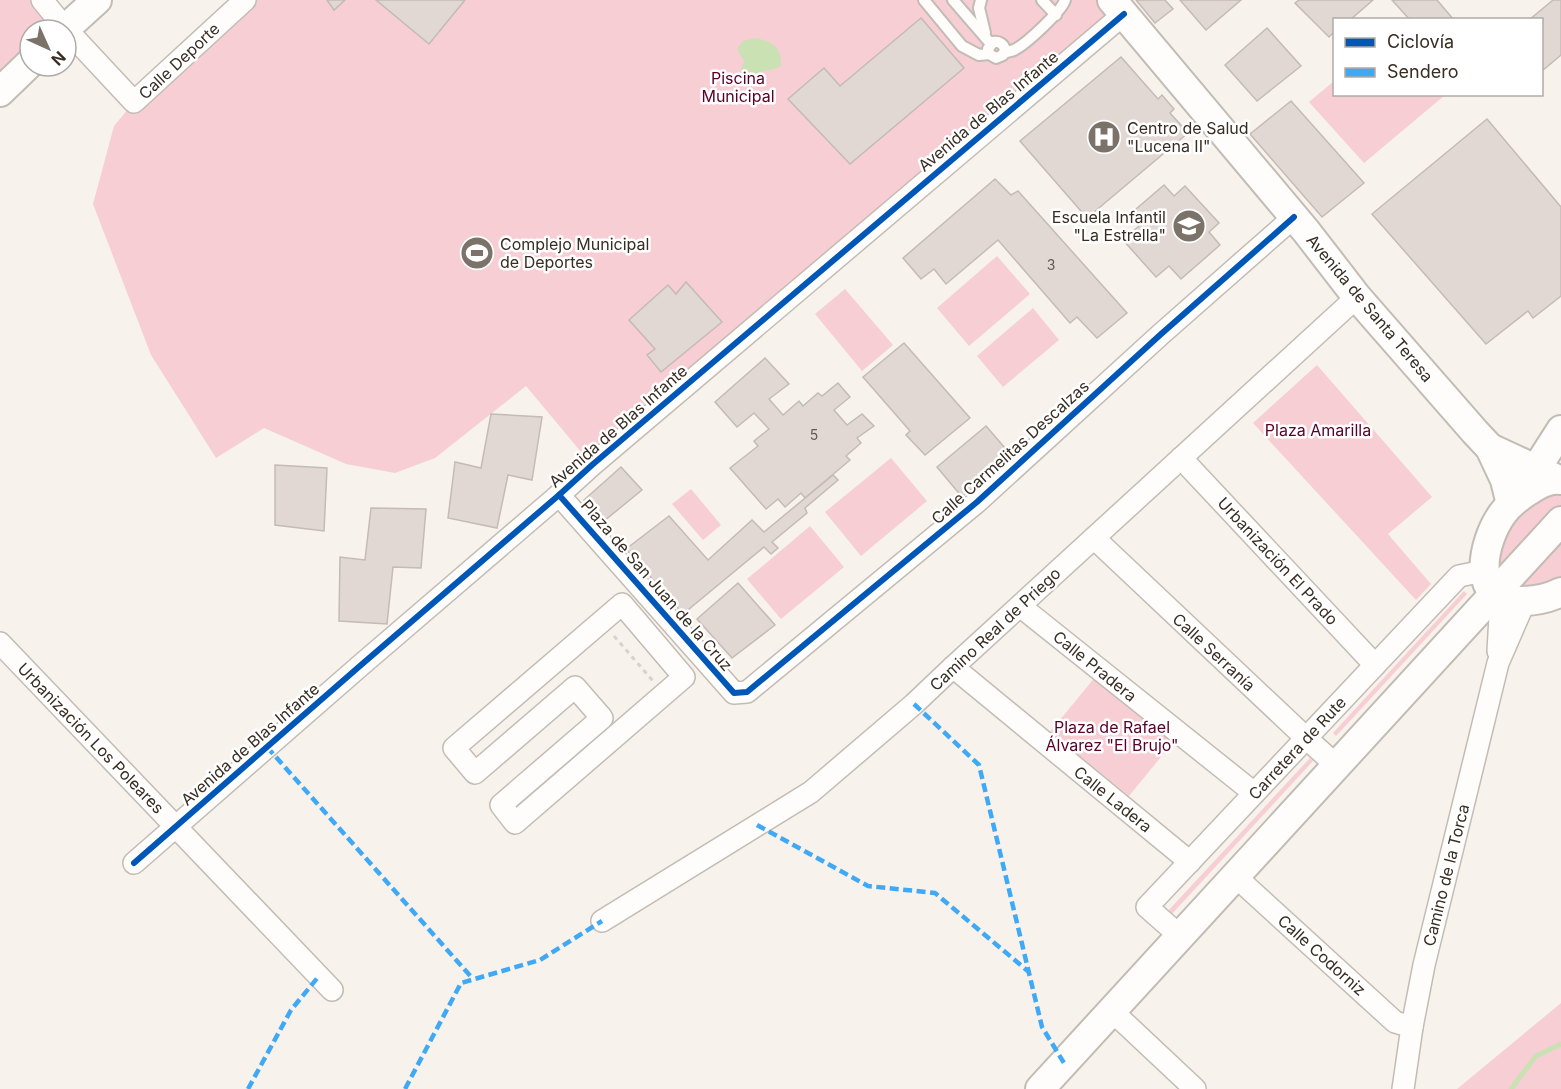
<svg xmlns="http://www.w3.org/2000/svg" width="1561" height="1089" viewBox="0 0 1561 1089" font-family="Inter,sans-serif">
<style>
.green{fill:#f6ced4}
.water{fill:#cae1b4}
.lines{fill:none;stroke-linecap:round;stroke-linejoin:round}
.stream{stroke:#cae1b4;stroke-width:5}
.building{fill:#e2d8d3;stroke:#c4bab6;stroke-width:1.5}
.lane-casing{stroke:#c3bcb4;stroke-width:14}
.street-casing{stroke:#c3bcb4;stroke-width:24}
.secondary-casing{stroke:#c3bcb4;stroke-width:32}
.path{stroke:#d7d2d0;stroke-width:3;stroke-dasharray:4.5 4.5;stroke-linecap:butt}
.lane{stroke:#fefdfc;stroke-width:10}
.street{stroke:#fefdfc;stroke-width:21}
.secondary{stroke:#fefdfc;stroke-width:28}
.quiet{stroke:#3fa9f5;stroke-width:4.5;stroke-dasharray:9 4.5;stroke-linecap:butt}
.cycleway-casing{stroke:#fff;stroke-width:10}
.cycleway{stroke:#0057b8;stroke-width:6}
.labels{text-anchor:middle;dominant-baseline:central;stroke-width:5;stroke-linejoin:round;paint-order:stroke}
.number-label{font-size:14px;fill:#645a51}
.street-label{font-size:16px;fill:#382d23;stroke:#fff}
.park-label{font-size:16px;fill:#590027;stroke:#fff}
.poi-label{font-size:16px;fill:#382d23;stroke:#fff;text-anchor:start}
</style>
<rect width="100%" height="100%" fill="#f8f2ec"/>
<g class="green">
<path d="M0,0H42L64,30H30V63L0,92Z"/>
<path d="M245,0H1112L1124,14L592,465L526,386L435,458L395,473L346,464L264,428L216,458L151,355L93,204L114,126L134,102Z"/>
<path d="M1334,81V94L1445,95L1364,163L1309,102Z"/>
<path d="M997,256L1030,294L969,346L937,308Z"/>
<path d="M845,289L893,345L862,371L815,314Z"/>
<path d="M1033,308L1059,340L1003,387L977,356Z"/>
<path d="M1317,365L1432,497L1388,534L1431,584L1416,600L1253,423Z"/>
<path d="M891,458L927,501L861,556L825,512Z"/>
<path d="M691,489L721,525L703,540L672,504Z"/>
<path d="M1557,491L1561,494V505L1499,574L1494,553L1523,506Z"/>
<path d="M810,526L844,567L781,619L747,579Z"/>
<path d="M1561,537V582L1523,593L1516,585Z"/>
<path d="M1464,591L1467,594L1336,736L1333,733Z"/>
<path d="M1096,676L1174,741L1129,796L1050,732Z"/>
<path d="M1310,758L1313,761L1171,915L1167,912Z"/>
<path d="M1561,1003V1089H1457Z"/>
</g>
<path class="water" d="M755,38C772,41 782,47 781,66C768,73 757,67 752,84L746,86L741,82L739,76L744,61L739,53L738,47L743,41Z"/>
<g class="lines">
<path class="stream" d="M1511,1089L1536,1056L1561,1044"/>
</g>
<g class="building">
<path d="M327,0H345L334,10Z"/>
<path d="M376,0H465L429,44Z"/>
<path d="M1136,0H1165L1173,9L1155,23Z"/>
<path d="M1180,0H1241L1206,30Z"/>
<path d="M1299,0H1373L1350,20H1334V32L1329,37L1295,3Z"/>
<path d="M1392,0H1437L1454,20H1410Z"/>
<path d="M1553,0H1561V55L1542,71V20H1529Z"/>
<path d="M921,18L964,68L850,164L788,99L824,68L840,86Z"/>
<path d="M1267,28L1301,66L1257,101L1225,65Z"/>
<path d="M1121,57L1158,99L1162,95L1174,109L1170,113L1188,133L1087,218L1020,141Z"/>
<path d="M1291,101L1364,183L1322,217L1250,134Z"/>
<path d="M1487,119L1561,207V296L1533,318L1528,311L1486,344L1372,214Z"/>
<path d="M995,179L1011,195L1018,191L1127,313L1097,338L1077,317L1070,323L998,240L946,284L934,269L921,279L903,258Z"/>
<path d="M1164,185L1174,196L1185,186L1219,223L1209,232L1220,245L1181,279L1169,266L1156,277L1123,240L1139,226L1129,215Z"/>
<path d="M686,282L722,322L661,372L647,355L655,349L629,320L668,285L676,294Z"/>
<path d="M904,343L970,418L925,455L906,435L910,431L863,377Z"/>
<path d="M765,358L789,384L769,399L783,415L799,401L803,406L818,393L822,396L838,383L850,397L834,410L847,425L862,414L874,426L857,438L861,443L846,456L850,460L805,498L801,493L785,507L778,499L766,509L730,468L758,446L754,441L769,429L754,413L737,427L715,402Z"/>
<path d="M491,414L542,417L532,480L508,475L497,528L448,518L455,462L481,468Z"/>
<path d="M986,426L1011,455L962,497L937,467Z"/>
<path d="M275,465L327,468L324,531L275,525Z"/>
<path d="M621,467L642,490L604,521L584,500Z"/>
<path d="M833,475L838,480L805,508L807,513L772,542L778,548L771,554L764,547L683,614L626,549L669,516L708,560L752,520L764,532Z"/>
<path d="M371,508L426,509L421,568L393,567L387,624L339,621L340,557L365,560Z"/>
<path d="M738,583L775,625L732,658L697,619Z"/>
</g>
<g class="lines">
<defs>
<g id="lane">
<path d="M924,0L962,46L979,55L989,54L996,58L1003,55L1005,50C1004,44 999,41 993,42L988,49L989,54"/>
<path d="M953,0L991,44"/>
<path d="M981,0L979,8L985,33"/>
<path d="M1042,0L1056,15"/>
<path d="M1004,53C1007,52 1011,51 1014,50C1025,45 1062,11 1065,0"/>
</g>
<g id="street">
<path d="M42,0L65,28L134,102L245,0"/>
<path d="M1181,458L1375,665"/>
<path d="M559,495L734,693L747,692L977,502L1160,335L1294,217"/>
<path d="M1094,538L1306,738L1336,765"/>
<path d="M622,604L684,677L515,823L501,805L602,718L575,687L475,773L454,748Z"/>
<path d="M1020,606L1254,793"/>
<path d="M0,643L332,990"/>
<path d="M1498,651L1501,599"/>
<path d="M953,667L1190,862"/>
<path d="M134,863L361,665L559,495L592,465L1124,14"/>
<path d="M1235,876L1395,1022L1412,1027"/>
<path d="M602,921L811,792L914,704L953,667L1357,297"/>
<path d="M1180,936L1147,907L1459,576L1484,571"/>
<path d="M1112,1011L1195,1089"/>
<path d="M1403,1089L1412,1027L1424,965L1498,663L1525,601"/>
</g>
<g id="secondary">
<path d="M1112,0L1306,231L1357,297L1475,432L1490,448L1505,480L1511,504"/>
<path d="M64,30L97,0"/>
<path d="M0,92L30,63"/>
<path d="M1490,448L1557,479"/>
<path d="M1561,480C1552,479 1543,482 1535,487C1523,494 1511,502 1503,513C1482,541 1469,604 1521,601C1535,601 1549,598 1561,592"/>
<path d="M1528,485L1536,469L1561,430"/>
<path d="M1040,1089L1561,521"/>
</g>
</defs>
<use href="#lane" class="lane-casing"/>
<use href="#street" class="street-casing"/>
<use href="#secondary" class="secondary-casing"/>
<path class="path" d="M614,636L653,681"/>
<use href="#lane" class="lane"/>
<use href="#street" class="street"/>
<use href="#secondary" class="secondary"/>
<g class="quiet">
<path d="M914,704L979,765L1042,1027L1064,1063"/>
<path d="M267,747L473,979"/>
<path d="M757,825L868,886L935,893L1029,972"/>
<path d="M248,1089L291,1010L319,976"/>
<path d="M405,1089L461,983L540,960L602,921"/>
</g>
<defs>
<g id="cycleway">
<path d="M559,495L734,693L747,692L977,502L1160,335L1294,217"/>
<path d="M134,863L361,665L559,495L592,465L1124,14"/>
</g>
</defs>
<use href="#cycleway" class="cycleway-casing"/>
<use href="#cycleway" class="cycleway"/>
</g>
<defs>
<symbol id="hospital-disc" viewBox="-11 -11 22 22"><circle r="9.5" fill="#7b7269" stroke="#fff"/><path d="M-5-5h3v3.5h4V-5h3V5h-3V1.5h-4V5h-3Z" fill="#fff"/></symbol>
<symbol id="school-disc" viewBox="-11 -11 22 22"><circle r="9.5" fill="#7b7269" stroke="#fff"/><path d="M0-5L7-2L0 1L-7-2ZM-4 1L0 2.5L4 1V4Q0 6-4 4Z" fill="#fff"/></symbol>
<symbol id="stadium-disc" viewBox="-11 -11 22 22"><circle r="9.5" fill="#7b7269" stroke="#fff"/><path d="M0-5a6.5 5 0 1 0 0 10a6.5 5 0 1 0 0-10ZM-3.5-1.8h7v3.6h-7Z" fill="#fff"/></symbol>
</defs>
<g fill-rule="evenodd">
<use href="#hospital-disc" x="1085" y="118" width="38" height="38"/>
<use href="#school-disc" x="1170" y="207" width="38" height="38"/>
<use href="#stadium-disc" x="458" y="234" width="38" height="38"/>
</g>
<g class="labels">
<g class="number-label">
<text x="1051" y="264">3</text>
<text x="814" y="434">5</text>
</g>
<g class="street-label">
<text transform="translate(179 61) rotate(-43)">Calle Deporte</text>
<text transform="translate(988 111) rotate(-40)">Avenida de Blas Infante</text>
<text transform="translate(1370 308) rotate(50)">Avenida de Santa Teresa</text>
<text transform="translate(618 426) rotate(-41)">Avenida de Blas Infante</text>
<text transform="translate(1010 452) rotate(-42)">Calle Carmelitas Descalzas</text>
<text transform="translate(1278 561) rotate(47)">Urbanización El Prado</text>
<text transform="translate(657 585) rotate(49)">Plaza de San Juan de la Cruz</text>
<text transform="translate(995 629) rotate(-43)">Camino Real de Priego</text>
<text transform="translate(1214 652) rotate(43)">Calle Serranía</text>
<text transform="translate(1095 666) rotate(39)">Calle Pradera</text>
<text transform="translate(91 738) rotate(46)">Urbanización Los Poleares</text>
<text transform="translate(250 744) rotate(-41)">Avenida de Blas Infante</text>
<text transform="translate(1297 748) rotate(-47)">Carretera de Rute</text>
<text transform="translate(1113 799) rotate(39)">Calle Ladera</text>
<text transform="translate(1446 875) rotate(-76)">Camino de la Torca</text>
<text transform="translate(1322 955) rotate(42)">Calle Codorniz</text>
</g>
<g class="park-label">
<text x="738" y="78">Piscina<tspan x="738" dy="18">Municipal</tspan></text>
<text x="1318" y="430">Plaza Amarilla</text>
<text x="1112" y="727">Plaza de Rafael<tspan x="1112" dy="18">Álvarez "El Brujo"</tspan></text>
</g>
<g class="poi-label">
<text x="1127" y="128">Centro de Salud<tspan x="1127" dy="18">"Lucena II"</tspan></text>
<text x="1166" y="217" text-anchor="end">Escuela Infantil<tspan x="1166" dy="18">"La Estrella"</tspan></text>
<text x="500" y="244">Complejo Municipal<tspan x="500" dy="18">de Deportes</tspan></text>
</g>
</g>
<rect x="1333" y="18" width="210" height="78" fill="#ffffff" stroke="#afaba7" stroke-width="1.5"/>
<rect x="1345" y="38" width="30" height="9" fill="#0057b8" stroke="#afaba7" stroke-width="1.5"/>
<text x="1387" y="48" font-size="18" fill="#382d23">Ciclovía</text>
<rect x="1345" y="68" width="30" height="9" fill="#3fa9f5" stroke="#afaba7" stroke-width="1.5"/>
<text x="1387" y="78" font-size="18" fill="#382d23">Sendero</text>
<g transform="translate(48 48) rotate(135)"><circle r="28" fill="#ffffff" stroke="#afaba7" stroke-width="1.5"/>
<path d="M0-4.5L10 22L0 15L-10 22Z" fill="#7b7269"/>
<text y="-9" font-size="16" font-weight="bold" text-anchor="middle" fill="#382d23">N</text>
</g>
</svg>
